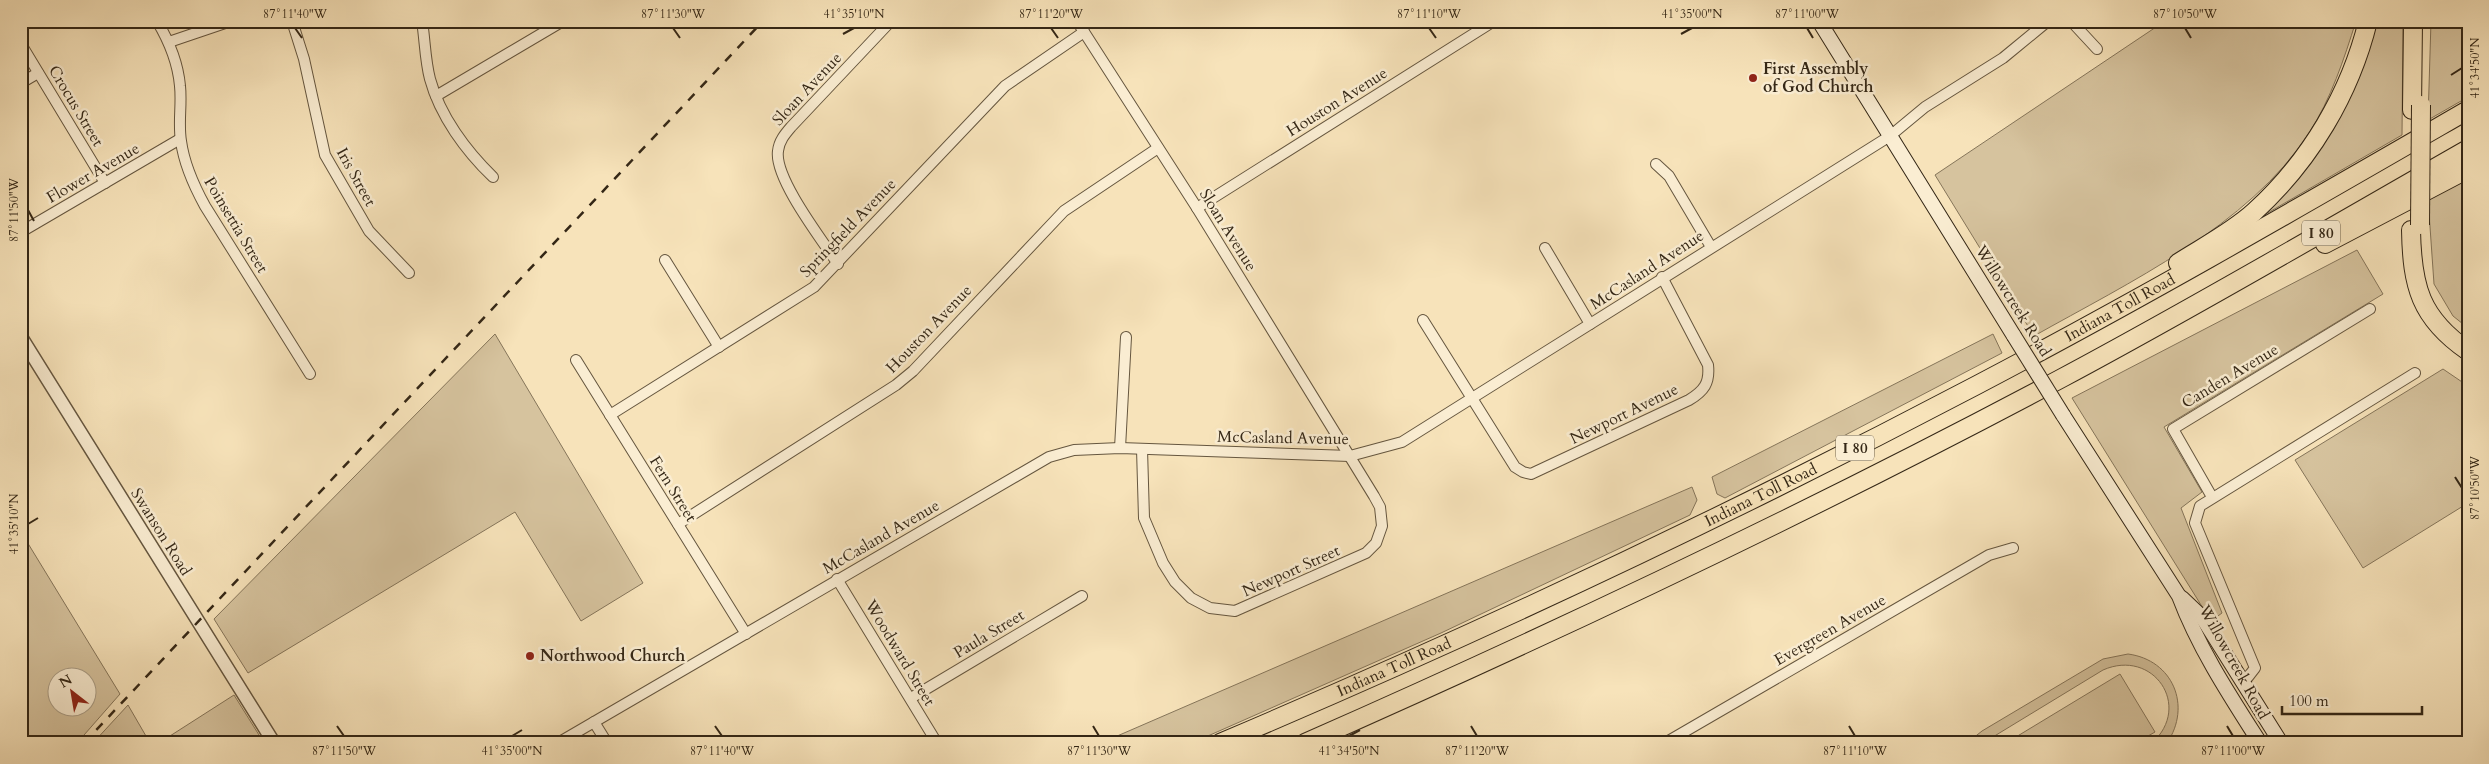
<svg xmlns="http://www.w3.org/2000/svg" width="2489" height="764" viewBox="0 0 2489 764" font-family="Cardo,serif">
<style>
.green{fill:#d6c39e;stroke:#85755a;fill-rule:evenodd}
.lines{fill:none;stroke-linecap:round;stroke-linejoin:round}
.minor-casing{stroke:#65563f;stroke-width:12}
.tertiary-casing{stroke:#65563f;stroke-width:15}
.secondary-casing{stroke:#342716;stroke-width:16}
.motorway-casing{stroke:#342716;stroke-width:20}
.minor{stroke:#faedd2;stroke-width:10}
.tertiary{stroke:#faedd2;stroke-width:12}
.secondary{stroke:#faedd2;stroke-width:14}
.motorway{stroke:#f7e3ba;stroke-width:18}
.rail{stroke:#342716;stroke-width:2.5;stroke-dasharray:9 9;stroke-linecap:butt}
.secondary-bridge-casing{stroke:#342716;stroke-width:16;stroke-linecap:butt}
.motorway-bridge-casing{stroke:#342716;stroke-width:20;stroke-linecap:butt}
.secondary-bridge{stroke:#faedd2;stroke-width:14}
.motorway-bridge{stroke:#f7e3ba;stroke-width:18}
.ticks{fill:none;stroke:#342716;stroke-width:2}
.poi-dot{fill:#8f2418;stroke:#faedd2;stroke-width:2}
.labels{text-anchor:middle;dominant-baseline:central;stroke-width:5;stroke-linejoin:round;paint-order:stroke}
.shield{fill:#faedd2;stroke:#6f624e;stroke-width:1}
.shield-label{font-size:15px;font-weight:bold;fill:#342716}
.poi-label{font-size:16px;font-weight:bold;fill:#342716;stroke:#faedd2;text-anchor:start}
.street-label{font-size:16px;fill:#342716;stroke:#faedd2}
.neatline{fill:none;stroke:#342716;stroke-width:2}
.ticks-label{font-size:12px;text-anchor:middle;fill:#342716}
</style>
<rect width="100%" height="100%" fill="#f7e3ba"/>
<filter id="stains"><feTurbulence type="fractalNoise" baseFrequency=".004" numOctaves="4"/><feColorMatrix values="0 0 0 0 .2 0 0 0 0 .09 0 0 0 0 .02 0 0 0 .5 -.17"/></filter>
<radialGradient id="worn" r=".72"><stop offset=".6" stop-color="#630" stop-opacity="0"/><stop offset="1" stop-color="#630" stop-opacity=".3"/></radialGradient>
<g class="green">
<path d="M2165,21H2356C2344,59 2331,99 2309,133C2249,226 2128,283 2034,336L1935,175Z"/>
<path d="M2374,21H2403L2402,135L2252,222L2305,164Z"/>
<path d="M2431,21H2468V97L2428,120Z"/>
<path d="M2468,178V328L2453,316L2434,284L2428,198Z"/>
<path d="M2357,250L2383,294L2164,427L2202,492L2181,508L2222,613L2211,621L2072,398Z"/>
<path d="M495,334L643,583L581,621L515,512L248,673L214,619Z"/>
<path d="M1993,334L2002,353L1725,498L1717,494L1712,477Z"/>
<path d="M2443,369L2468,386V503L2363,568L2295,460Z"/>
<path d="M1692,487L1697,500L1690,515L1441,633L1192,743H1101Z"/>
<path d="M21,532L120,694L77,743H21ZM58,676H88V706H58Z"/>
<path d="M2128,654C2173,660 2192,706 2167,743H2152C2193,706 2153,648 2103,670L1983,743H1967L1982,731L2103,659Z"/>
<path d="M2120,674L2155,732L2136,743H2006Z"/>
<path d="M234,695L264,743H159Z"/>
<path d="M128,705L150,743H93Z"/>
</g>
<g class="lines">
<defs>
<g id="minor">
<path d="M157,21C169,41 178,63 180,86C182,104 178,123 181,141C184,164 194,186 205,206L310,374"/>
<path d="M292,21L304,59L325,155L369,231L409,273"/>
<path d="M422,21C425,40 425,60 430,79C440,116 466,151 493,177"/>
<path d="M1077,21L1197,208L1374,496L1380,507L1382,526L1376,543L1366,553L1235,611L1210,608L1191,598L1175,582L1163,563L1144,518L1142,449"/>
<path d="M2071,21L2097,49"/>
<path d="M169,42L231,21"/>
<path d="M21,44L105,183"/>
<path d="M21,83L38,73"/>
<path d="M436,96L563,21"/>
<path d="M1656,164L1669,176L1711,247"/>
<path d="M1197,208L1494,21"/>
<path d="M21,232L180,139"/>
<path d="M1545,248L1590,324"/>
<path d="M665,260L719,347"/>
<path d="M838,264C822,240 774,178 778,151C779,141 785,134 791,127L891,21"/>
<path d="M1423,320L1515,467L1523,472L1531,474L1689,400C1704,391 1710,383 1708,365L1662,277"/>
<path d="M576,360L746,634"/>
<path d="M610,415L814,287L1005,86L1084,32"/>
<path d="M1120,448L1126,337"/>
<path d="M2212,497L2173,429L2370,309"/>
<path d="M678,524L896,385L913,371L1064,211L1158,148"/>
<path d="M837,579L937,743"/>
<path d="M2241,682L2248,677L2255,668L2195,523L2200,506L2415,373"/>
<path d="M911,698L1082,596"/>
<path d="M594,722L607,743"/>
<path d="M558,743L1049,457L1074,450L1120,448L1350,456L1402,442L1890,136L1925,107L2003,58L2048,21"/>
<path d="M1665,743L1989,555L2013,548"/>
</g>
<path id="tertiary" d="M21,337L274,743"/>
<g id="secondary">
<path d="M1819,21L2014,336"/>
<path d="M2063,415L2179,596C2199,649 2230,696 2260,743"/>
<path d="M2182,598L2202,617L2281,743"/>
</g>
<g id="motorway">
<path d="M2412,110L2413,21"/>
<path d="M2411,230C2412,286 2420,318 2468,351"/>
<path d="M2325,244L2468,169"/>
<path d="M2178,263C2203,247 2232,232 2254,212C2310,161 2350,94 2368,21"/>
<path id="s1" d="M1220,743C1477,634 1730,515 1977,385C2143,298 2305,204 2468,110"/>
<path d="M1305,743C1561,630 1814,510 2062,378C2199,305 2333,226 2468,149"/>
</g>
</defs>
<use href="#minor" class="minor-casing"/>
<use href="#tertiary" class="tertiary-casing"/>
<use href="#secondary" class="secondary-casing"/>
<use href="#motorway" class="motorway-casing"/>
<use href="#minor" class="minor"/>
<use href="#tertiary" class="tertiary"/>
<use href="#secondary" class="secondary"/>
<use href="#motorway" class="motorway"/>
<path class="rail" d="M84,743L763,21"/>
<defs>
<path id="secondary-bridge" d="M2014,336L2063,415"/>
<path id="motorway-bridge" d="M2420,225L2421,105"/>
</defs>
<use href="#secondary-bridge" class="secondary-bridge-casing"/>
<use href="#motorway-bridge" class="motorway-bridge-casing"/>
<use href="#secondary-bridge" class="secondary-bridge"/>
<use href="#motorway-bridge" class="motorway-bridge"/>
</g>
<path class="ticks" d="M295,28L302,38M673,28L680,38M1051,28L1058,38M1429,28L1436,38M1807,28L1813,38M2185,28L2191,38M843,34L854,28M1681,34L1692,28M2451,75L2462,68M28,210L34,221M2455,477L2462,488M28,524L38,518M337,726L344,736M715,726L722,736M1093,726L1099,736M1471,726L1477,736M1849,726L1855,736M2227,726L2233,736M512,736L522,730M1349,736L1360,730"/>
<g class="poi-dot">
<circle cx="1753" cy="78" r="5"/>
<circle cx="530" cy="656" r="5"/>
</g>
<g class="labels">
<g class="shield">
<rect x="2302" y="220.5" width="38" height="25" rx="4"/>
<rect x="1836" y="435.5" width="38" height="25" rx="4"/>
</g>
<g class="shield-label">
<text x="2321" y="233">I 80</text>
<text x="1855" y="448">I 80</text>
</g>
<g class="poi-label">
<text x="1763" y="69">First Assembly<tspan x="1763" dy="18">of God Church</tspan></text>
<text x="540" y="656">Northwood Church</text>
</g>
<g class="street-label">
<text transform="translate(807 89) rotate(-47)">Sloan Avenue</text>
<text transform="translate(1337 102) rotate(-32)">Houston Avenue</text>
<text transform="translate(76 106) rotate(59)">Crocus Street</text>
<text transform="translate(93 173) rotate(-30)">Flower Avenue</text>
<text transform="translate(356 177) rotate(61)">Iris Street</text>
<text transform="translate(236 225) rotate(59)">Poinsettia Street</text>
<text transform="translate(848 228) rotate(-46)">Springfield Avenue</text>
<text transform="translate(1228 230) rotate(58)">Sloan Avenue</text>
<text transform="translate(1647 270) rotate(-33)">McCasland Avenue</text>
<text transform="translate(2013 301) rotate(58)">Willowcreek Road</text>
<text stroke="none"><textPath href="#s1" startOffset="1000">Indiana Toll Road</textPath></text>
<text transform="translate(929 329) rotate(-46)">Houston Avenue</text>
<text transform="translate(2230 376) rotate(-31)">Canden Avenue</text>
<text transform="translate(1624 414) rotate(-26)">Newport Avenue</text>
<text transform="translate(1283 438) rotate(1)">McCasland Avenue</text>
<text transform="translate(673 489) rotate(58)">Fern Street</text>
<text stroke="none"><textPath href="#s1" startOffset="595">Indiana Toll Road</textPath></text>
<text transform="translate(161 532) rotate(58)">Swanson Road</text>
<text transform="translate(881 537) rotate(-30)">McCasland Avenue</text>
<text transform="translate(1291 571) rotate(-24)">Newport Street</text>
<text transform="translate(1830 630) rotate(-30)">Evergreen Avenue</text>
<text transform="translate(989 634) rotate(-31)">Paula Street</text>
<text transform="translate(900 653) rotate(59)">Woodward Street</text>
<text transform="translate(2234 662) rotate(61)">Willowcreek Road</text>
<text stroke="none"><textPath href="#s1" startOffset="190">Indiana Toll Road</textPath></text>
</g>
</g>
<rect width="2489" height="764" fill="none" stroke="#f7e3ba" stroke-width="55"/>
<g transform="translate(72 692) rotate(329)"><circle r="24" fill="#faedd2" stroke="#ab9e87"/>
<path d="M0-4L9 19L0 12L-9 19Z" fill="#8f2418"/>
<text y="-8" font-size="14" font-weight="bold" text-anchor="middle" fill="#342716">N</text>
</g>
<path d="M2282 706v8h140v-8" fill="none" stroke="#342716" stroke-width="2.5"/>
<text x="2289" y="706" font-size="15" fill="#342716" stroke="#faedd2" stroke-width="4" paint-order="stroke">100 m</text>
<rect x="28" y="28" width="2434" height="708" class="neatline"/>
<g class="ticks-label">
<text x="295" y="18">87°11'40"W</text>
<text x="673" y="18">87°11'30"W</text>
<text x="854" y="18">41°35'10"N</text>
<text x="1051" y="18">87°11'20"W</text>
<text x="1429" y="18">87°11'10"W</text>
<text x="1692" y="18">41°35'00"N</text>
<text x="1807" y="18">87°11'00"W</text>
<text x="2185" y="18">87°10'50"W</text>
<text transform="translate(2475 68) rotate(-90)" y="4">41°34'50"N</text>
<text transform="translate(14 210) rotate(-90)" y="4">87°11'50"W</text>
<text transform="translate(2475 488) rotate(-90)" y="4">87°10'50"W</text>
<text transform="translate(14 524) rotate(-90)" y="4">41°35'10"N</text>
<text x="344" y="755">87°11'50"W</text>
<text x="512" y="755">41°35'00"N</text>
<text x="722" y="755">87°11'40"W</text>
<text x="1099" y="755">87°11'30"W</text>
<text x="1349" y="755">41°34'50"N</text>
<text x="1477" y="755">87°11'20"W</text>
<text x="1855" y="755">87°11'10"W</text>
<text x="2233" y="755">87°11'00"W</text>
</g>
<rect width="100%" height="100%" filter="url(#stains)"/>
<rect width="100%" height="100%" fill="url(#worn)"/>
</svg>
